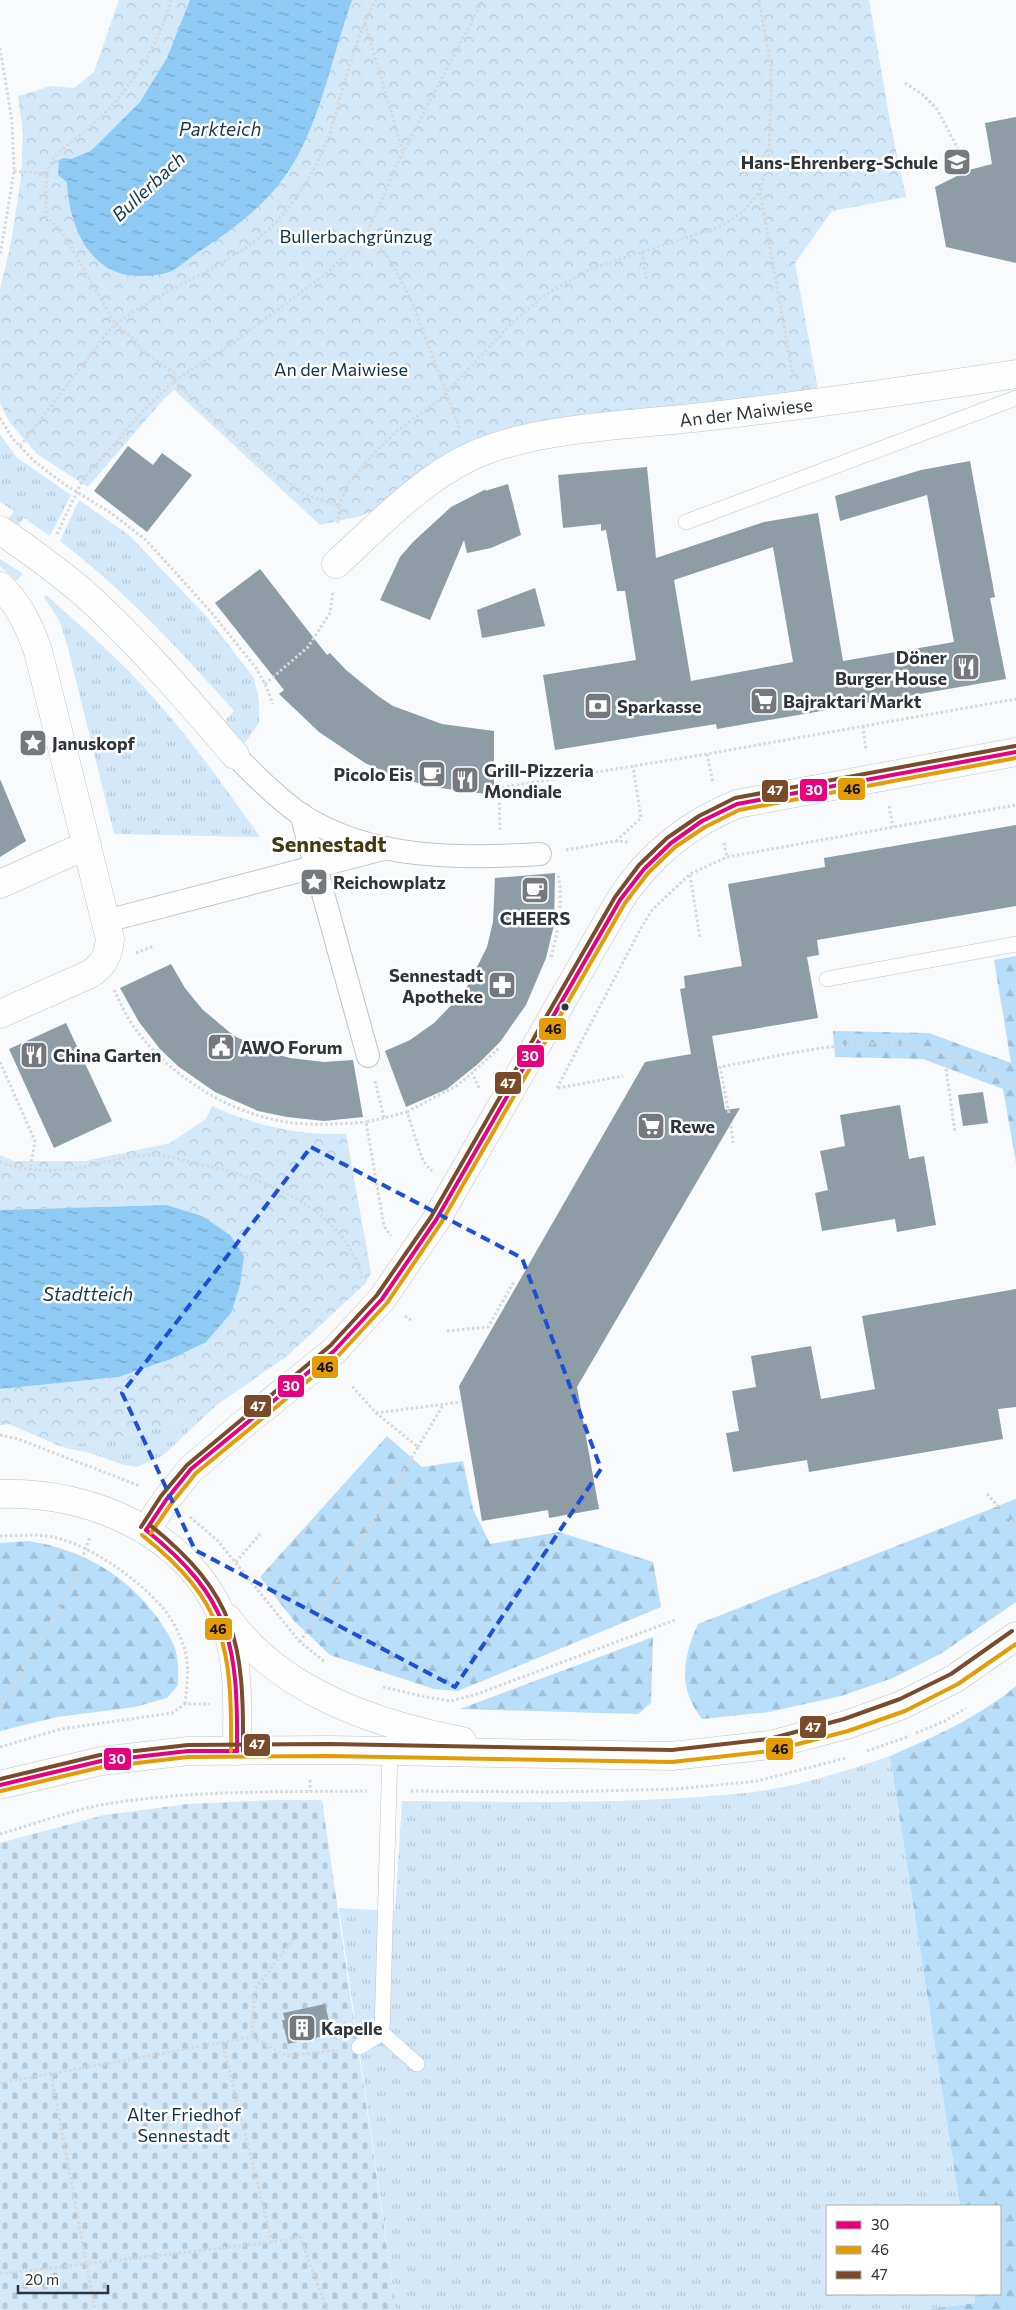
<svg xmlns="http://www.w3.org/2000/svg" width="1016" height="2310" viewBox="0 0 1016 2310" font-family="Commissioner,sans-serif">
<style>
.grass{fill:url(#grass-tufts)}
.forest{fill:url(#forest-firs)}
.cemetery{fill:url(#cemetery-stones)}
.park{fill:url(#park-crowns)}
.water{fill:url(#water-ripples)}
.building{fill:#8d9ca5;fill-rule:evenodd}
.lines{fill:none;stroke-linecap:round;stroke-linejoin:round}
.service-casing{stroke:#c0c4c7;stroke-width:16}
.pedestrian-casing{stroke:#c0c4c7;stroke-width:24}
.minor-casing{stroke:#c0c4c7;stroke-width:29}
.path{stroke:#d6d8da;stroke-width:3;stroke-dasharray:2.5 2.5;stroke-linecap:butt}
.service{stroke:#fefeff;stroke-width:15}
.pedestrian{stroke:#fefeff;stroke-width:22}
.minor{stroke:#fefeff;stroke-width:28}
.bus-1-casing{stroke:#fff;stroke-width:8}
.bus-2-casing{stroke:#fff;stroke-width:8}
.bus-3-casing{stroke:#fff;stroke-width:8}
.bus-1{stroke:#e5007d;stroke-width:4}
.bus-2{stroke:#e39b06;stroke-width:4}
.bus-3{stroke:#7a4b2a;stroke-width:4}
.marked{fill:none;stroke:#1d4ed8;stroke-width:4;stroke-dasharray:10 6;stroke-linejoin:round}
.bus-dot{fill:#2e343a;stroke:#fff;stroke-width:2}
.labels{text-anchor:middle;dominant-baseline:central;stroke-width:5;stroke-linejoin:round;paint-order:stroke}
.poi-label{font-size:18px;font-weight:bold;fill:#2e343a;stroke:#fff;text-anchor:start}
.park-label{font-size:18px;fill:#0e334b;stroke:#fff}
.street-label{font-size:18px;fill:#2e343a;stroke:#fff}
.water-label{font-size:19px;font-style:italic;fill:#153951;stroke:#fff}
.district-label{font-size:22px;font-weight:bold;fill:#45380f;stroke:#fff}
.line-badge{stroke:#fff;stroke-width:2}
.badge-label{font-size:14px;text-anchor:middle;font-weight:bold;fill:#fff}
.pale-badge-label{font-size:14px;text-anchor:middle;font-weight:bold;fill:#111}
</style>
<defs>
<pattern id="grass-tufts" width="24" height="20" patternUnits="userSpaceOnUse" patternTransform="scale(1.25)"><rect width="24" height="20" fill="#d3e9fa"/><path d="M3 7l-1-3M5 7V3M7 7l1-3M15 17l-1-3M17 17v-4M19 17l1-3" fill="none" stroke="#b5c8d7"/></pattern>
<pattern id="forest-firs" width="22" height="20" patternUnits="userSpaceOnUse" patternTransform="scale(1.25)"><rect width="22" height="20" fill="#b9def9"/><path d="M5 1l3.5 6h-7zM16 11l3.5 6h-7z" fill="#9fbfd6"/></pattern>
<pattern id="cemetery-stones" width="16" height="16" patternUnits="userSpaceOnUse" patternTransform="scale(1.25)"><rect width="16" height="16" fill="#d3e9fa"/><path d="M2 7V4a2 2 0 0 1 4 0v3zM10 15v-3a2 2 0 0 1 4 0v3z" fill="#b5c8d7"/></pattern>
<pattern id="park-crowns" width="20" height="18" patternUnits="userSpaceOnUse" patternTransform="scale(1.25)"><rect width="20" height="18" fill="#d3e9fa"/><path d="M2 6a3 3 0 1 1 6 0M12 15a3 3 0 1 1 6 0" fill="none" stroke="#b5c8d7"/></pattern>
<pattern id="water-ripples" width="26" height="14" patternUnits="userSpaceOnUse" patternTransform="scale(1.25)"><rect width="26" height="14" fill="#8ecaf4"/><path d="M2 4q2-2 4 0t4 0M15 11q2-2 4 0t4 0" fill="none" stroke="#74a5c7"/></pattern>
</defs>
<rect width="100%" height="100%" fill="#f8fafc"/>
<g class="grass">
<path d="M0,434L16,457L71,495L50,536L24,518L18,525L9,519L14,511L0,502Z"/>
<path d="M79,500L130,536L206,616L254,678L259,701V723L244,744L225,720L234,711C180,650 125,591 60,541Z"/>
<path d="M0,559L23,574L16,581L0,566Z"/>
<path d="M46,595C82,627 119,659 151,695C191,739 226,789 260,837L114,834L67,644L59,620L44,597Z"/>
<path d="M218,1404L162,1456L137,1467L124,1465L90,1453L62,1447L135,1434L171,1423Z"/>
<path d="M890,1756L960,2206H827V2294H974L975,2303L922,2310H396L339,1908L395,1911L402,1801C519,1802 638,1805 754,1792C801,1786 845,1771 890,1756Z"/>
</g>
<g class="forest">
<path d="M1016,956V1163L1003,1089L923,1059L835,1057L833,1031L929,1033L1011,1063L994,960Z"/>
<path d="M387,1436L422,1467L463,1461L473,1509L490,1544L559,1532L653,1562L661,1607L458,1691L434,1689L330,1655L294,1621L260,1577Z"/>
<path d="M1016,1499V1602L942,1653L893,1678L841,1696L769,1712L702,1719C677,1687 683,1658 698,1624Z"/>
<path d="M28,1541C82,1549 127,1575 159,1620C166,1631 176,1644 177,1658C179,1667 178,1676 178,1685L167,1698L135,1707L57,1717L0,1731V1543Z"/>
<path d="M653,1637L651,1703L638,1714L460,1709Z"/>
<path d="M1016,1686V2310H922L975,2303L974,2294H1000V2206H960L890,1756C934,1737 979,1717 1016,1686Z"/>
</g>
<path class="cemetery" d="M272,1800H322L396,2310H0V1843L104,1815L188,1804Z"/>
<g class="park">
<path d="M119,0H869L891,127L906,197L832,211L795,263L818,390L505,430L462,447L380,508L361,516L320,525L174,390L163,400L88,487L37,454L10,423L0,403V289L11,243L21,178L23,134L18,96L51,86L74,88L94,72Z"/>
<path d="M212,1106C256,1126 298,1135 346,1134L371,1272L366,1283L286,1357L218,1404L171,1423L135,1434L62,1447L9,1424L0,1425V1389L118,1377L166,1205L0,1210V1155L14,1161H85L170,1143L206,1119Z"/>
</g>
<g class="water">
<path d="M190,0H352C333,52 321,120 291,167C268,204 234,229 197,253C188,259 179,268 169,272C160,275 148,276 139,276C89,276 69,225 67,182L58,175L59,160L64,158L71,159L91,151L140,102L167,58Z"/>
<path d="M166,1205L202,1216L230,1235L244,1256L240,1285L231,1313L206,1342L171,1359L118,1377L0,1389V1210Z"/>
</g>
<g class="building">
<path d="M1016,117V263L946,247L935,187L969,170L992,164L985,123Z"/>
<path d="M128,446L153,465L162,453L192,475L147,532L94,491Z"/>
<path d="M970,461L995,597L990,598L1006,679L717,729L716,724L555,750L543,675L636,660L625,591H617L606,530L601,531V524L563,528L558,475L647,467L656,558L764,522L818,513L843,661L954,642L927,495L840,521L835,496L921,470ZM773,547L793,662L691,681L674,580Z"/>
<path d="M508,484L521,535L491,548L467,553L464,540L430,620L380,600L400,557L413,542L451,507L486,489L485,491Z"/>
<path d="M260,569L327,655L330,653L346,670L378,696L393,706L442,724L494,731V795L432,787L397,777L365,763L319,732L279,694L284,690L215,603Z"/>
<path d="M535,588L545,626L482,638L477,610Z"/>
<path d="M0,779L26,841L0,857Z"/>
<path d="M1016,825V906L817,940L819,955L807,957L818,1018L712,1036L725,1110L740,1108L577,1387L599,1509L549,1518L548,1510L482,1521L459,1386L645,1062L691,1054L680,989L685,988L684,976L742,966L728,884L825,867L824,858Z"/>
<path d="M555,873L554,925L546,958L526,1005L500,1042L479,1063L447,1089L406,1107L385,1051L410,1040L434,1023L465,991L487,947L493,922L495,878Z"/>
<path d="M171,964L185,988L202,1009L234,1036L272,1053L290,1058L324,1062L353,1060L363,1117L324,1121L287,1117L258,1111L215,1092L179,1067L160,1049L139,1022L120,988Z"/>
<path d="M66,1023L112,1121L54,1148L9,1049Z"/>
<path d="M983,1092L988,1123L963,1126L958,1095Z"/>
<path d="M900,1105L909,1159L924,1156L936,1225L897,1232L895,1219L822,1231L815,1193L828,1190L820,1151L845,1146L840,1115Z"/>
<path d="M1016,1289V1407L998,1409L1003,1439L809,1472L807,1460L733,1472L726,1433L739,1431L732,1391L756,1387L751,1356L811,1346L821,1399L875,1389L862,1316Z"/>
<path d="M325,2004L332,2034L288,2044L282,2020H285L283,2013Z"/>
</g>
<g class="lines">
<defs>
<g id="service">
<path d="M686,522L1016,398"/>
<path d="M827,979L1016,944"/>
<path d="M390,1751L382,2033L417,2064"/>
<path d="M359,2047L382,2033"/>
</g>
<g id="pedestrian">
<path d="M235,755C255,776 276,797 300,814C370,860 460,859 540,854"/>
<path d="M301,814L368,1056"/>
<path d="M106,921L387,848"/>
</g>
<g id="minor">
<path d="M0,530C29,550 58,571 85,594C140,644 187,699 235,755"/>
<path d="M336,564C378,526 420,480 472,456C535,427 632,425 702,417C807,405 911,390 1016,374"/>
<path d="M0,586C19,604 29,626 38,651L110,939C108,957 104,964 90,974L0,1014"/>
<path d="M0,884L87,845"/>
<path d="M0,1494C92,1491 193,1534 226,1627C240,1667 237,1709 237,1751"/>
<path d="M146,1530L166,1500L191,1469L240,1427L334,1351L382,1299L436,1220L620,900C649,855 688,824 737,804L1016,752"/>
<path d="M227,1618C280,1692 375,1724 462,1741"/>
<path d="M0,1785L101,1761L188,1751L328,1750L672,1756L770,1745L846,1725L902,1705L954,1679L1016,1636"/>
</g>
</defs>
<use href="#service" class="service-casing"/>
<use href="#pedestrian" class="pedestrian-casing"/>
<use href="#minor" class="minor-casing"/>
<g class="path">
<path d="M171,0C161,42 129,91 98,120C88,130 58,151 52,160C43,175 47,201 46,217L60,229L116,325L136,341L139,348L174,373V381L268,469L307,495L339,506L338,523"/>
<path d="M759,0L771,67V90L769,156L760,192L793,376"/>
<path d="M365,24L403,152"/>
<path d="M0,48L12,121L14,171L0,256"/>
<path d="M905,83L922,94L937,109L969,170"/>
<path d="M14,171L48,174"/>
<path d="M367,233L387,256L399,276L414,307L460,430"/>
<path d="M642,252L647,280"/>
<path d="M0,418L13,439L34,461L64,484L111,513L146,540L211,612L256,668L265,684L273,704"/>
<path d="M20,446C42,418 63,390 85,362C95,350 104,334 116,324C165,286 240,264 281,217C300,195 319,164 329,136C343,90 353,43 376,0"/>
<path d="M339,506L348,484L372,456L396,432L439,400L513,322L548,293L590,269L722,226L743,212L760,192"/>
<path d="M57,534L82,481L142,412L174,381L230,345L326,274L367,233L403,152L483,0"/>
<path d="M265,684L308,647L330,613L333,591"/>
<path d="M863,726L866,750"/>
<path d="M707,754L713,783"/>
<path d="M889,806L893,827"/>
<path d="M500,830L499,788L707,754L1016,699"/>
<path d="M616,841L641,818L633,766"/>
<path d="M724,843L727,857"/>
<path d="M566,850L615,841L629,842"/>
<path d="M690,875L700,938"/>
<path d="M136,953L154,946"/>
<path d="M551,957C559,929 563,902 558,874"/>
<path d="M114,990C120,1002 126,1016 134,1027C170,1076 226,1112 286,1122C312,1126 339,1124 366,1122"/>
<path d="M944,1054L955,1133"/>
<path d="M0,1062L35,1141L30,1169"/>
<path d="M375,1081L384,1118L407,1112L423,1161L432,1171"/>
<path d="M479,1088L472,1073L499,1048"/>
<path d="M557,1088L641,928L652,910L690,874L727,857L1016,805"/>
<path d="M558,1088L623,1076"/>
<path d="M407,1112L456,1086L472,1073"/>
<path d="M729,1113L720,1067C786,1055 856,1035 924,1048C956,1054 987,1072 1016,1085"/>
<path d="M384,1118L366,1122L384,1226L391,1236"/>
<path d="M731,1126L733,1143"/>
<path d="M0,1162C24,1172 57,1172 83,1167C107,1162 129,1155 154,1155C170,1156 187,1161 203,1165C266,1179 344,1208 362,1278"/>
<path d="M405,1316L411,1320"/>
<path d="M447,1331L488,1327L515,1280"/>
<path d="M376,1413L461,1402"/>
<path d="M0,1435L18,1439L140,1486"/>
<path d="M418,1447L443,1405"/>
<path d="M987,1494L1016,1526"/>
<path d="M190,1517L217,1540L300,1642L325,1662"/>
<path d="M0,1536C15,1536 31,1534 46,1536C84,1540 137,1578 162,1607C172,1618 179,1633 184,1647C190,1666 187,1685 185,1704"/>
<path d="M236,1562L260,1534"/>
<path d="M300,1642L418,1447L376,1413L352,1386"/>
<path d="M383,1687L426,1697L451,1701L477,1694L675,1620"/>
<path d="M0,1708L72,1586L90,1537"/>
<path d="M916,1733L945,1721L966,1708"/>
<path d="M0,1747L61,1729L172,1713L185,1704H210"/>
<path d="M867,1751L910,1736"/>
<path d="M310,1780V1791"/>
<path d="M411,1791L553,1792L677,1789L757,1781L846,1758"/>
<path d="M0,1834C35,1824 71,1810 106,1804C192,1790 280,1792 367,1791"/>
<path d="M252,2037L287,2056L338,2050"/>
<path d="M222,2041L272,2242L300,2237L327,2310"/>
<path d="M51,2074L95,2310"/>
<path d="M0,2083L252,2037L255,1989L295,1937"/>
<path d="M0,2274L272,2242"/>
</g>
<use href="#service" class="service"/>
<use href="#pedestrian" class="pedestrian"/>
<use href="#minor" class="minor"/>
<defs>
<g id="bus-1">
<path d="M146,1530L166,1500L191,1469L334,1351L382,1299L436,1220L620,900L644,869L671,843L702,821L737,804L1016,752"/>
<path d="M146,1530C232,1599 238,1646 237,1751"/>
<path d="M0,1785L101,1761L188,1751H237"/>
</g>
<g id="bus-2">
<path d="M151,1533L171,1504L196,1473L338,1356L387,1303L441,1223L625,903L648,873L675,847L705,827L739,810L1016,758"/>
<path d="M142,1535C226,1602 232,1648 231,1751"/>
<path d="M1,1791L102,1767L188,1757L328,1756L672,1762L771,1751L848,1731L905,1711L958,1684L1016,1644"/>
</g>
<g id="bus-3">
<path d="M150,1525C237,1595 244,1644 243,1751"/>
<path d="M141,1527L161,1496L187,1465L330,1346L377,1295L431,1217L615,897L639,865L667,838L699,816L735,798L1015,746"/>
<path d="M0,1779L100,1755L188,1745L328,1744L672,1750L769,1739L844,1719L900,1699L951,1674L1012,1631"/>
</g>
</defs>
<use href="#bus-1" class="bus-1-casing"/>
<use href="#bus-2" class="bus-2-casing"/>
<use href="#bus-3" class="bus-3-casing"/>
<use href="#bus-1" class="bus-1"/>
<use href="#bus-2" class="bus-2"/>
<use href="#bus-3" class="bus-3"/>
</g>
<path class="marked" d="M311,1147L522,1258L601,1469L455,1687L195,1550L122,1393Z"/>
<defs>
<symbol id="school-square" viewBox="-11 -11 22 22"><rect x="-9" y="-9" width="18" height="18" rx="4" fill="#75797e" stroke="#fff"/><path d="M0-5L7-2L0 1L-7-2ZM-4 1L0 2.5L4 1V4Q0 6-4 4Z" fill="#fff"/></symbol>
<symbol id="restaurant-square" viewBox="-11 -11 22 22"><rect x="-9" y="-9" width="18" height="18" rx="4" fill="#75797e" stroke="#fff"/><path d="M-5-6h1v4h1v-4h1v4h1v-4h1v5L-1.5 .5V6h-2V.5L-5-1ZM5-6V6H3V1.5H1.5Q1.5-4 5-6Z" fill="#fff"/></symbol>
<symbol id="supermarket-square" viewBox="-11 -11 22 22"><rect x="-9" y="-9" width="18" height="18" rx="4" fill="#75797e" stroke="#fff"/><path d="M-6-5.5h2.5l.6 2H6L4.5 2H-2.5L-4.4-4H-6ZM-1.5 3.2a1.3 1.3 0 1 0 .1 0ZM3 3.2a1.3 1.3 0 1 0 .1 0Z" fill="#fff"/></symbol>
<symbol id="bank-square" viewBox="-11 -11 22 22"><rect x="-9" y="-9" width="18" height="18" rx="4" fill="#75797e" stroke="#fff"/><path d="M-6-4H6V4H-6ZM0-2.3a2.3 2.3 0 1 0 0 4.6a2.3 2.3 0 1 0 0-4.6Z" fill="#fff"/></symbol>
<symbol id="sight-square" viewBox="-11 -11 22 22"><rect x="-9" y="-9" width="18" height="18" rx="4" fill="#75797e" stroke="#fff"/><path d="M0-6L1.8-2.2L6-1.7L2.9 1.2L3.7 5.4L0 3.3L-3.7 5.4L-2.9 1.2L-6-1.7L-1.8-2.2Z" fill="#fff"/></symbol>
<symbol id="cafe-square" viewBox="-11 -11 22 22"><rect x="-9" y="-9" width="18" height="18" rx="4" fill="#75797e" stroke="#fff"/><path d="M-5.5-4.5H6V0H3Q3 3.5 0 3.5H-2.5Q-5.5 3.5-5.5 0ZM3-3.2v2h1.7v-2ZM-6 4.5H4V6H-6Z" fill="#fff"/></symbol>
<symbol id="pharmacy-square" viewBox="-11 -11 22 22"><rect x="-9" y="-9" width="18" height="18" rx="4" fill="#75797e" stroke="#fff"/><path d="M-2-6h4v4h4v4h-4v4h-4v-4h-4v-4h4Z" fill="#fff"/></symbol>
<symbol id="civic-square" viewBox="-11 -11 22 22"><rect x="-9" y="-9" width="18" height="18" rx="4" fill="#75797e" stroke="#fff"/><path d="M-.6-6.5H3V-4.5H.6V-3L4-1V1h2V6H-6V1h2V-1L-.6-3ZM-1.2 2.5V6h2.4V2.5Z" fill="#fff"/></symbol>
<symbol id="building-square" viewBox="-11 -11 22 22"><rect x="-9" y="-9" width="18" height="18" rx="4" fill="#75797e" stroke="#fff"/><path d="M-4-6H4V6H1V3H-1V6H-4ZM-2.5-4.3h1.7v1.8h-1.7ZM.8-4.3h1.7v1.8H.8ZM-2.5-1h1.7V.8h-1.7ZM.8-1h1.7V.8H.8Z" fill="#fff"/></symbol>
</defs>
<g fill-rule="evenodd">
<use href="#school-square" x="941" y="146" width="32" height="32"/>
<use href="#restaurant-square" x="950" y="651" width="32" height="32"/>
<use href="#supermarket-square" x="748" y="685" width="32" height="32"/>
<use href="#bank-square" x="582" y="690" width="32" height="32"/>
<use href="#sight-square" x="17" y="727" width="32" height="32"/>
<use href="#cafe-square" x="416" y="758" width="32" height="32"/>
<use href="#restaurant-square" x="449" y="764" width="32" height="32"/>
<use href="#sight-square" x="298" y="866" width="32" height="32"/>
<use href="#cafe-square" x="519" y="874" width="32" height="32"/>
<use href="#pharmacy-square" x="486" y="969" width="32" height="32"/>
<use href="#civic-square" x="205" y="1031" width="32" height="32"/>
<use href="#restaurant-square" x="18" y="1039" width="32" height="32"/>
<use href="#supermarket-square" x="635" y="1110" width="32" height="32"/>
<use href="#building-square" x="286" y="2012" width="32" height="32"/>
</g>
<circle class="bus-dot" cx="565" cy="1007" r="4.5"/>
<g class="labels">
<g class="poi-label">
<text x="938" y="162" text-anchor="end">Hans-Ehrenberg-Schule</text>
<text x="947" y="657" text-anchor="end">Döner<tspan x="947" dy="21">Burger House</tspan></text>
<text x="783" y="701">Bajraktari Markt</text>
<text x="617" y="706">Sparkasse</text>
<text x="52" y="743">Januskopf</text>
<text x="484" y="770">Grill-Pizzeria<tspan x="484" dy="21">Mondiale</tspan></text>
<text x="413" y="774" text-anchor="end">Picolo Eis</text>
<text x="333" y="882">Reichowplatz</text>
<text x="535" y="918" text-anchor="middle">CHEERS</text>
<text x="483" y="975" text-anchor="end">Sennestadt<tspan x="483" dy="21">Apotheke</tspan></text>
<text x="240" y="1047">AWO Forum</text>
<text x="53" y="1055">China Garten</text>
<text x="670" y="1126">Rewe</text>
<text x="321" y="2028">Kapelle</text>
</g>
<g class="park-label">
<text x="356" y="236">Bullerbachgrünzug</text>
<text x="341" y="369">An der Maiwiese</text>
<text x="184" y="2114">Alter Friedhof<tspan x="184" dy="21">Sennestadt</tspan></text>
</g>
<g class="street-label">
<text transform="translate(746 412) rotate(-7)">An der Maiwiese</text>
</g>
<g class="water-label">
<text x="220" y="128">Parkteich</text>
<text transform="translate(148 186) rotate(-43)">Bullerbach</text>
<text x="88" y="1293">Stadtteich</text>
</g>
<g class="district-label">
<text x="329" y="843">Sennestadt</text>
</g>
</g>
<g class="line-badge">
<rect x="837" y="777" width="29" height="24" rx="5" fill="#e39b06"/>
<rect x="799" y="778" width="29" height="24" rx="5" fill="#e5007d"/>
<rect x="761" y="779" width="28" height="24" rx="5" fill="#7a4b2a"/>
<rect x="538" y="1017" width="29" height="24" rx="5" fill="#e39b06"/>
<rect x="516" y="1044" width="29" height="24" rx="5" fill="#e5007d"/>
<rect x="494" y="1071" width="28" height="24" rx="5" fill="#7a4b2a"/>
<rect x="311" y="1355" width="28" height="24" rx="5" fill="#e39b06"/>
<rect x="277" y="1374" width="28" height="24" rx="5" fill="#e5007d"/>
<rect x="243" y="1394" width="29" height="24" rx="5" fill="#7a4b2a"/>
<rect x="204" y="1617" width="29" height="24" rx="5" fill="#e39b06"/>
<rect x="799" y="1715" width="28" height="24" rx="5" fill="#7a4b2a"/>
<rect x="243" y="1733" width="28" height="24" rx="5" fill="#7a4b2a"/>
<rect x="765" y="1737" width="29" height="24" rx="5" fill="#e39b06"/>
<rect x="103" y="1747" width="29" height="24" rx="5" fill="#e5007d"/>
</g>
<g class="badge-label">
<text x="814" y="795">30</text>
<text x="775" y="795">47</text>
<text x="530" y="1061">30</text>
<text x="508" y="1088">47</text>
<text x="291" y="1391">30</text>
<text x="258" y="1411">47</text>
<text x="813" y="1732">47</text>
<text x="257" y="1749">47</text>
<text x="117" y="1764">30</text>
</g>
<g class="pale-badge-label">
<text x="852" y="794">46</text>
<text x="553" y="1034">46</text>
<text x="325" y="1372">46</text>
<text x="218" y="1634">46</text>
<text x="780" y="1754">46</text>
</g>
<rect x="826" y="2205" width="175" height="90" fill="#ffffff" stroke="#abaeb0"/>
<rect x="836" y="2221" width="25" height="8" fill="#e5007d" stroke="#abaeb0"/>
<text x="871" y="2230" font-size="15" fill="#2e343a">30</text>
<rect x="836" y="2246" width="25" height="8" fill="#e39b06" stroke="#abaeb0"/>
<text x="871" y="2255" font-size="15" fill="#2e343a">46</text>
<rect x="836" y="2271" width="25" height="8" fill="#7a4b2a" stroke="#abaeb0"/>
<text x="871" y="2280" font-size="15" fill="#2e343a">47</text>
<path d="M18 2285v8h90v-8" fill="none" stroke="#2e343a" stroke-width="2.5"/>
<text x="25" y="2285" font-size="15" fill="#2e343a" stroke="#ffffff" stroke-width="4" paint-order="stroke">20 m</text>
</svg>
